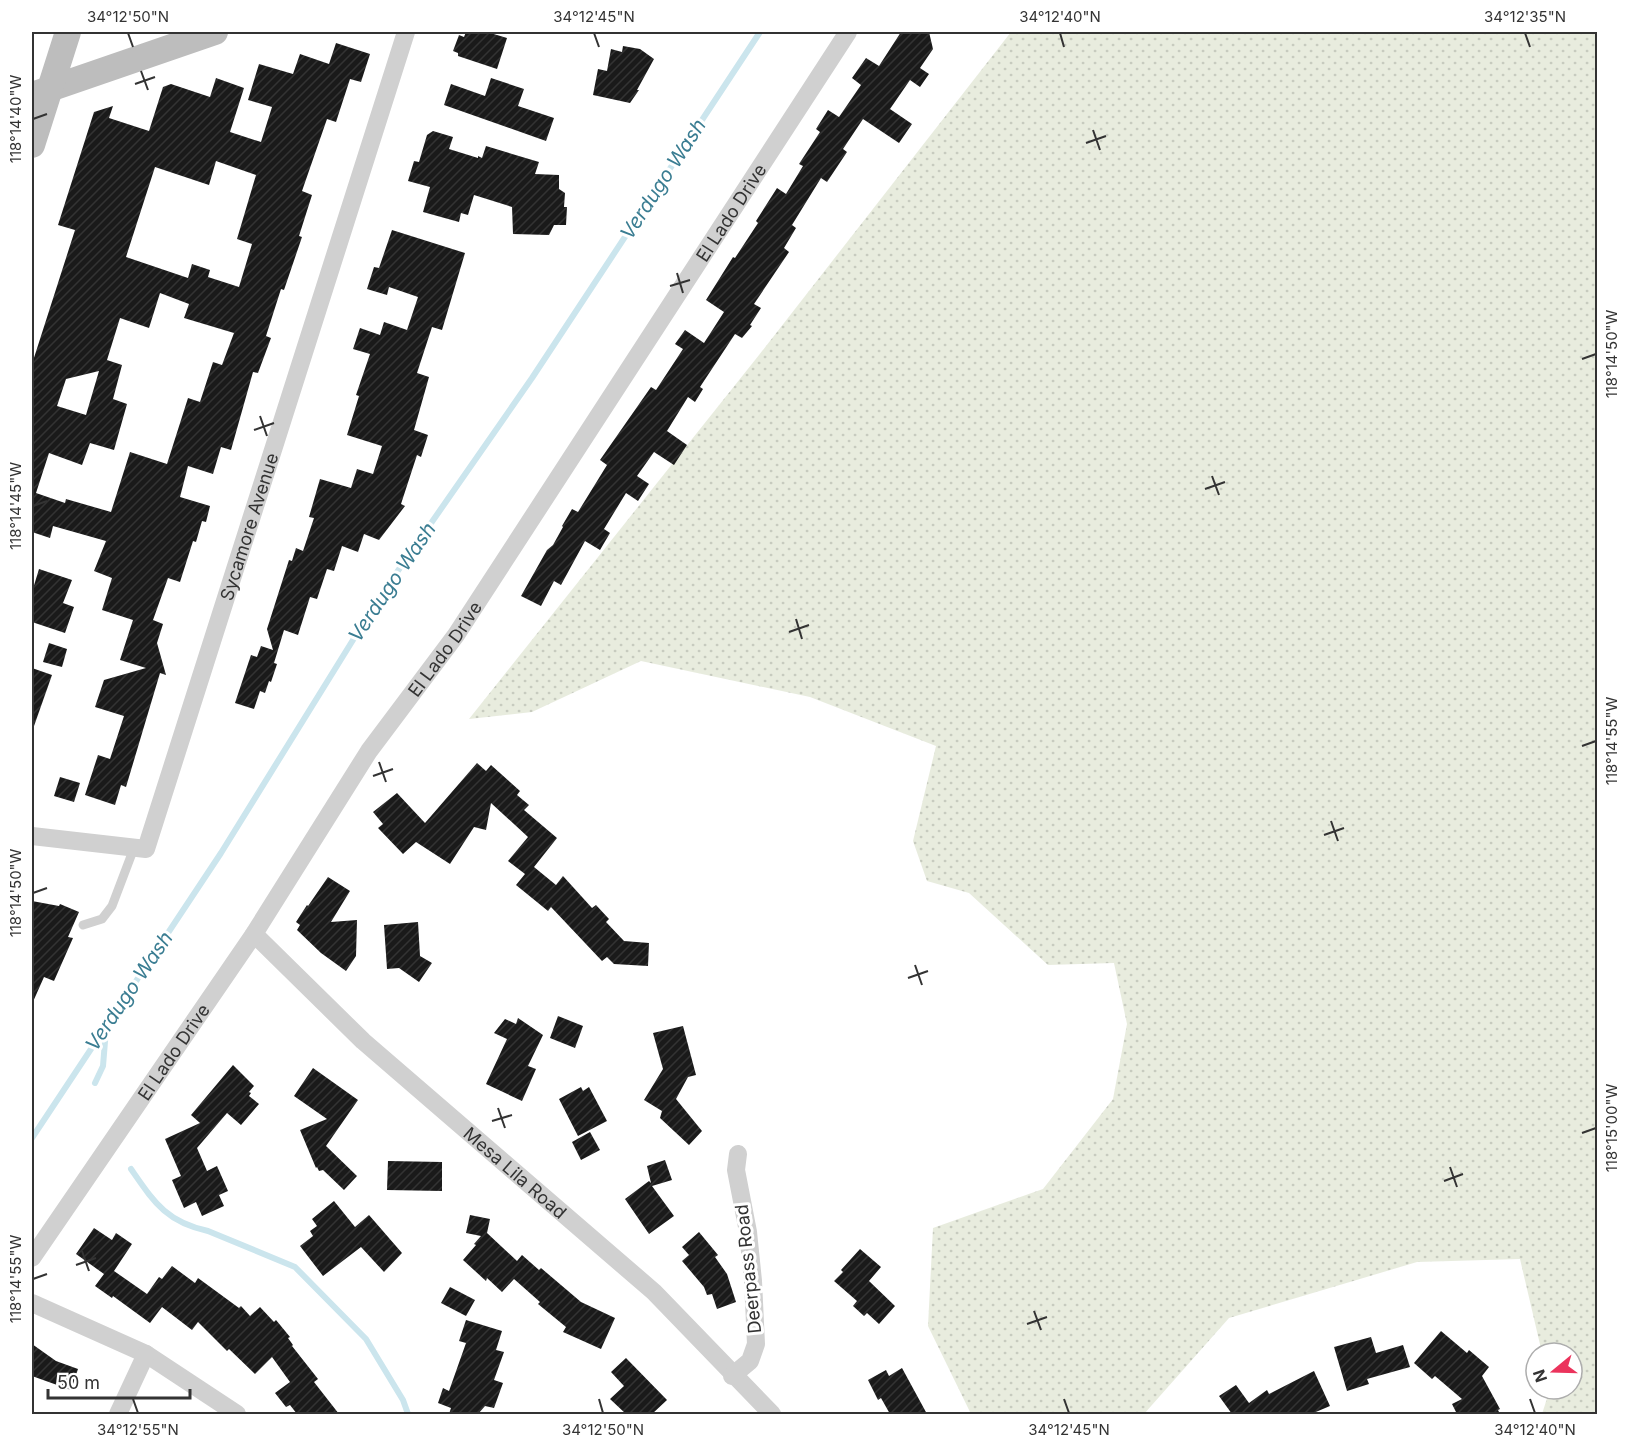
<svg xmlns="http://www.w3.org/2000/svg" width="1629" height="1446" viewBox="0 0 1629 1446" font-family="Inter,sans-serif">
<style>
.grass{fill:url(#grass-dots)}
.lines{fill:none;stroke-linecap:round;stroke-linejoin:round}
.stream{stroke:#cbe5ed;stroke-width:6}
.building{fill:url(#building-hatch);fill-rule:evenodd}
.lane{stroke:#d0d0d0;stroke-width:9}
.street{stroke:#d0d0d0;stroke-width:18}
.secondary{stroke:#bdbdbd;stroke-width:26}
.ticks{fill:none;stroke:#333;stroke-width:2}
.labels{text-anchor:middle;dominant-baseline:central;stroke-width:6;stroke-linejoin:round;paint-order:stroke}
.street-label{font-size:18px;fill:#333;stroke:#fff}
.water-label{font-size:20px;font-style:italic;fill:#3a7d92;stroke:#fff}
.neatline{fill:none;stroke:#333;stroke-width:2}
.ticks-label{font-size:15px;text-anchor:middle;fill:#333}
</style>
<defs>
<pattern id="grass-dots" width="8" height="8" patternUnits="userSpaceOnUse" patternTransform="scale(1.5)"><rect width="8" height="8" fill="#e8ecde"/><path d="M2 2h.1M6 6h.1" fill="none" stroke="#c7cbbf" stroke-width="1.8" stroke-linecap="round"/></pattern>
<pattern id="building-hatch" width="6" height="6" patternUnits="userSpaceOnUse" patternTransform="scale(1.5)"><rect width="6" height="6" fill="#1a1a1a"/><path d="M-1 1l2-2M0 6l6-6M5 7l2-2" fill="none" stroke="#333"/></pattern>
</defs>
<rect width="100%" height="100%" fill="#fff"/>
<path class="grass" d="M1011,32H1597V1414H1542L1550,1389H1572V1353H1542L1520,1259L1417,1262L1229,1318L1144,1414H971L928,1326L933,1228L1043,1189L1113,1099L1127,1024L1114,963L1048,965L969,893L927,881L913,841L936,746L810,697L641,661L532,712L469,719L759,355Z"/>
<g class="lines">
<g class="stream">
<path d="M95,1083L103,1066L106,1029"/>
<path d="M32,1138L221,853L379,598L532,378L760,32"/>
<path d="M131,1169C154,1202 166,1222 208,1231L295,1267L366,1339L403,1400L408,1414"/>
</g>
</g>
<g class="building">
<path d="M466,32H487L507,38L497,69L458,56V53L453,51L459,35L464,37Z"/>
<path d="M901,32H929L933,49L920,68L929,74L920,87L910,80L890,109L912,124L899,143L863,119L843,149L847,152L827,182L821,178L792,225L796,228L784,248L789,252L754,304L761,308L750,325L752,326L742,338L735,334L700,387L703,389L695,402L688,397L667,431L687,445L674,465L654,452L637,476L649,484L638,501L626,493L604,529L610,533L600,550L585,541L561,585L554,581L541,606L521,596L547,550L553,545L563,527L562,526L572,509L578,512L607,465L600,460L651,387L656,390L683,349L675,344L685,330L704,343L724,312L706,300L733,257L735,258L758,223L756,221L777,188L786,194L803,166L799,164L820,132L816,129L828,110L839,117L861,85L852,78L866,58L879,66Z"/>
<path d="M336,43L370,54L361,82L350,79L336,122L327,119L302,191L312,195L299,236L302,237L284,290L281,289L266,336L271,338L258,373L253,372L231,450L221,447L213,474L188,466L180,497L210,506L206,522L202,521L196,542L193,541L180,582L168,578L153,620L163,624L157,643L166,675L160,673L126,787L121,785L115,805L85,795L98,755L110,759L124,716L95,707L104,680L146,668L120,660L133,620L102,610L112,578L94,571L106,541L53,526L50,538L32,532V364L75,230L58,225L94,112L113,106L109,118L149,131L163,87L171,84L210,97L216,78L244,88L230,132L261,142L272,107L248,100L259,64L293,74L300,54L329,64ZM216,161L256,175L237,239L252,244L239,287L208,277L210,270L192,264L188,278L126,257L155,167L209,185ZM160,293L189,304L184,318L234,333L222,365L213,362L200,402L188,398L167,464L130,452L111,512L66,499L65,503L36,493L49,453L82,465L90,443L114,450L127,404L113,399L122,365L107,360L120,318L149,328ZM99,371L86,415L57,406L66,379Z"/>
<path d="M623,46L640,49L654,59L637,90H639L630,103L593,95L598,69L607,71L611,49L622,52Z"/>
<path d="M491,78L524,89L518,106L554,118L546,141L444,105L451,84L485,96Z"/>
<path d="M433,131L453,137L449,149L478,158V156L482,158L486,146L539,162L535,174L559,175V189L565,193L564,207H567L566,225H554L549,235L513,234L512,207L474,195L468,215L461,213L459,222L423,212L430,187L408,181L414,161L419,162L427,135Z"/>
<path d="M392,230L465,253L442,330L432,327L417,373L429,377L414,430L428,435L421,457L417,455L401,504L405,506L379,540L364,534L358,552L342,546L334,571L327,569L317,599L310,597L298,635L284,630L274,663L277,664L271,682L269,681L265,693L260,691L254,709L235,703L251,655L257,657L261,646L273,650L267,629L289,560L292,561L296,548L303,551L314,518L309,517L320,479L351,488L357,469L373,474L382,446L347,435L359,396L356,395L370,354L353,349L360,328L380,335L384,322L407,330L418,297L389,287L387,295L367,289L374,267L379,268Z"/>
<path d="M39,569L72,580L63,603L74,607L65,633L32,622V592Z"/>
<path d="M49,643L67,649L62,667L43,662Z"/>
<path d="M32,668L52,675L34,726L32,725Z"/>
<path d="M477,763L486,771L491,765L520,791L517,795L529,805L524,810L557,838L534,867L556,885L563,876L592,908L596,905L609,919L606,922L624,941L649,943L648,966L614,964L607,957L602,961L551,907L548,911L516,885L525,874L508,861L528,837L491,803L486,830L474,827L450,864L416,842L403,854L378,828L383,824L373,812L397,793L425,823Z"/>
<path d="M60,777L80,783L74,802L54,796Z"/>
<path d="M328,877L350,891L331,922L357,920L356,956L346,971L321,953L297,930L300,925L296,922L307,905L308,906Z"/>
<path d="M32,901L59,906L60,904L79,912L68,937L73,938L54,981L44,977L32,1004Z"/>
<path d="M418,922L420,956L432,963L419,982L399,968L387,969L384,925Z"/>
<path d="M558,1016L583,1026L575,1048L550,1038Z"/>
<path d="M518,1018L543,1035L528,1066L536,1069L522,1101L486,1084L507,1039L494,1033L505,1019L516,1024Z"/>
<path d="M683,1026L696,1075L688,1077L676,1099L702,1131L689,1145L660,1118L662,1111L644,1100L663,1069L653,1033Z"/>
<path d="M233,1065L254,1086L249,1092L251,1093L249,1096L259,1104L241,1125L227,1113L197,1148L207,1171L217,1166L228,1191L219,1195L224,1206L202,1216L196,1202L184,1208L172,1180L181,1176L165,1139L200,1123L191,1115Z"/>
<path d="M313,1068L358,1100L326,1146L357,1176L344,1190L323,1170L319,1171L317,1167L316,1168L300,1130L327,1119L294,1096Z"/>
<path d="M581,1087L583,1091L589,1087L607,1121L578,1136L559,1099Z"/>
<path d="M590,1132L600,1150L581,1160L572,1142Z"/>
<path d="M665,1160L672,1180L652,1186L674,1216L649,1234L625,1199L649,1181L651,1183L647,1166Z"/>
<path d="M388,1161L442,1162V1191L387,1190Z"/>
<path d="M334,1201L355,1227L369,1215L402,1253L384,1272L361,1247L323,1276L300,1246L313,1236L310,1231L317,1226L312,1219Z"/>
<path d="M470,1215L490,1219L487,1233L517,1261L522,1255L539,1270L541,1268L581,1302L615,1318L601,1349L563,1332L566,1327L538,1304L540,1302L514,1279L502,1292L487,1278L486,1281L463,1260L476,1245L474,1244L481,1236L466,1233Z"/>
<path d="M94,1228L112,1240L116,1233L132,1244L114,1271L147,1294L159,1277L162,1279L172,1266L195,1283L198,1278L239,1308L241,1306L250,1316L260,1307L274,1322L276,1320L290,1337L288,1338L293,1345L292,1346L318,1379L314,1382L339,1414H297L290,1405L286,1407L275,1393L290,1382L272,1357L255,1374L229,1349L227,1351L198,1322L192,1330L162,1307L150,1323L113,1296L112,1298L95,1286L104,1274L76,1254Z"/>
<path d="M699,1232L718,1255L715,1257L727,1274L736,1302L717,1309L712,1294L707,1295L704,1287L682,1261L689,1255L682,1247Z"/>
<path d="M860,1249L881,1267L869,1281L895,1306L879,1324L867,1313L864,1316L853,1306L857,1301L834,1281L843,1272L841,1270Z"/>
<path d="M450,1287L475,1300L466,1316L441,1303Z"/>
<path d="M466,1320L502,1331L496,1350L504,1352L494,1380L503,1383L494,1408L485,1406L478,1414H449L451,1408L438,1403L443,1388L449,1391L466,1343L459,1341Z"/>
<path d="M1441,1331L1467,1353L1469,1350L1489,1367L1482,1376L1500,1409L1498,1410L1500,1414H1457L1452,1404L1462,1399L1435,1376L1432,1379L1414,1363Z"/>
<path d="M1371,1337L1376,1353L1403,1345L1410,1367L1367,1379L1369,1384L1347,1391L1334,1347Z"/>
<path d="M32,1344L56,1361L78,1369L71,1390L32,1376Z"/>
<path d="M626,1358L667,1400L652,1414H626L610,1399L624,1386L611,1372Z"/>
<path d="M902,1368L927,1414H890L881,1398L878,1400L868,1380L886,1370L889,1376Z"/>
<path d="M1314,1371L1330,1406L1311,1414H1232L1219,1396L1236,1385L1249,1403L1267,1390L1269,1394Z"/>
</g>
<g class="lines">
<path class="lane" d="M83,925L102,919L112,906L134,848"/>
<g class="street">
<path id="s1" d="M32,836L146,849L406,32"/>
<path id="s2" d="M254,934L363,1041L654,1292L772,1414"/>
<path id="s3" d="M32,1258L254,934L369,751L456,635L848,32"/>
<path d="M32,1303L146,1354L237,1414"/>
<path d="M732,1376L750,1361L756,1344L753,1281L748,1232L736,1170L738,1154"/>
<path d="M118,1414L146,1354"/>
</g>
<g class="secondary">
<path d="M32,95L215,32"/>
<path d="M32,145L68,32"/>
</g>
</g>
<path class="ticks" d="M128,33L133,47M594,33L599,47M1060,33L1064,47M1525,33L1530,47M141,71L148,90M135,84L155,77M33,119L47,114M1093,130L1100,150M1086,143L1106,136M677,273L683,293M670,286L690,280M1582,359L1596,354M260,416L267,436M254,430L274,423M1212,476L1219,495M1205,489L1225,482M33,506L47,501M796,619L802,639M789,632L809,625M1582,746L1596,741M379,762L386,782M373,776L393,769M1331,821L1338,841M1324,835L1344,828M33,893L47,888M915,965L922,985M908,978L928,971M498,1108L505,1128M492,1121L512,1115M1582,1133L1596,1128M1450,1167L1457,1187M1444,1181L1463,1174M82,1251L89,1271M76,1265L96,1258M33,1279L47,1274M1034,1311L1041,1330M1027,1324L1047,1317M133,1399L138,1413M599,1399L603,1413M1064,1399L1069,1413M1530,1399L1535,1413"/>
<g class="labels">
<g class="street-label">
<text stroke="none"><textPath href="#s3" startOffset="1258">El Lado Drive</textPath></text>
<text stroke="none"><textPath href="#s1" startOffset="453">Sycamore Avenue</textPath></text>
<text stroke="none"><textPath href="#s3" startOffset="736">El Lado Drive</textPath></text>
<text stroke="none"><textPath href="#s3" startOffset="250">El Lado Drive</textPath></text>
<text stroke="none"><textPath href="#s2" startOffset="354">Mesa Lila Road</textPath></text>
<text transform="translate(748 1269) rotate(-96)">Deerpass Road</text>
</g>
<g class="water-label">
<text transform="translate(663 179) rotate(-57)">Verdugo Wash</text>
<text transform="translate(392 582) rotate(-56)">Verdugo Wash</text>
<text transform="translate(129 991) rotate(-56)">Verdugo Wash</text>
</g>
</g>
<rect width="1629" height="1446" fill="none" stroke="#ffffff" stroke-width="66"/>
<g transform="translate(1554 1371) rotate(251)"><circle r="28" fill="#ffffff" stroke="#adadad" stroke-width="1.5"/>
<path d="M0-4.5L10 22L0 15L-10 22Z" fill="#eb335c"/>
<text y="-9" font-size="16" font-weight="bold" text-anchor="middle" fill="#333333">N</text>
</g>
<path d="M48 1389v9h142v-9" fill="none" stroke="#333333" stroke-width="3"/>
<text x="57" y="1389" font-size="18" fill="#333333" stroke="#ffffff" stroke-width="4.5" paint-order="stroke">50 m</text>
<rect x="33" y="33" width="1563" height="1380" class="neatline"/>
<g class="ticks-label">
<text x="128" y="22">34°12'50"N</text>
<text x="594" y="22">34°12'45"N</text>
<text x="1060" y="22">34°12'40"N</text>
<text x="1525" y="22">34°12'35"N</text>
<text transform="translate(16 119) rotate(-90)" y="5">118°14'40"W</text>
<text transform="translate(1612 354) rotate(-90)" y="5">118°14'50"W</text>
<text transform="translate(16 506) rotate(-90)" y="5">118°14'45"W</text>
<text transform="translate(1612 741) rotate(-90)" y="5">118°14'55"W</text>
<text transform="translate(16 893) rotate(-90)" y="5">118°14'50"W</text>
<text transform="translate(1612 1128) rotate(-90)" y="5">118°15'00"W</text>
<text transform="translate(16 1279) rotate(-90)" y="5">118°14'55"W</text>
<text x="138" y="1435">34°12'55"N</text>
<text x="603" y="1435">34°12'50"N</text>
<text x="1069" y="1435">34°12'45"N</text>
<text x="1535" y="1435">34°12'40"N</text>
</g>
</svg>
